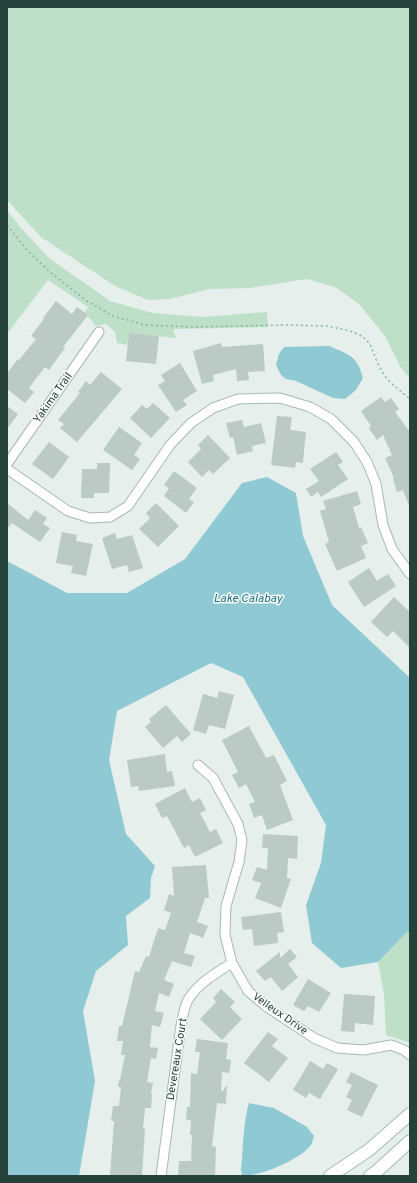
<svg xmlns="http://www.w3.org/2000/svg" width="417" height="1183" viewBox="0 0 417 1183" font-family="Overpass,sans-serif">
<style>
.green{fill:#bfe0c8}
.water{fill:#8ec9d4}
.building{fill:#bbcac4}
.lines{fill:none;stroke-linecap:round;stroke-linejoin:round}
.street-casing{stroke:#a8b8b2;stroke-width:11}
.secondary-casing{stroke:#a4bbb3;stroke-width:14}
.path{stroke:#86b3a5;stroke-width:1.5;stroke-dasharray:2 3;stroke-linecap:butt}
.street{stroke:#fff;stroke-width:9}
.secondary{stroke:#fff;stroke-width:12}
.labels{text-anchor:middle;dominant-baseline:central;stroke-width:3;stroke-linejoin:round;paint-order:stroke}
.street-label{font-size:11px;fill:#24423a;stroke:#f7fbf9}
.water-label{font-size:12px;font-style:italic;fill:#1c6f80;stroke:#f7fbf9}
</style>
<rect width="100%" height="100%" fill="#e6efeb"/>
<g class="green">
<path d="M7,7H410V379L400,366L385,336L359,304L335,287L307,279L250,288L210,289L170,299L148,300L115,286L41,237L7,200Z"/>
<path d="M7,210L21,228L49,258L110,301L153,313L203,317L267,312L268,327L173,329L176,338L129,333L127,345L117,343L115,332L106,324L96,326L85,313L88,307L48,280L7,334Z"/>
<path d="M410,931V1043L386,1035L384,994L378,962L406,933Z"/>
</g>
<g class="water">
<path d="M329,346C349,355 357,355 363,378L356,390L345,399L333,398L296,381L286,379L281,375L276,365L279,354L284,347Z"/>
<path d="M267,477L296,493L303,536L332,605L410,678V931L406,933L378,962L341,968L312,943L306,905L321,863L326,825L243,677L211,663L117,711L109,760L126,834L155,866L151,878L150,898L126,916L128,945L96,971L83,1011L95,1081L79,1176H7V561L67,593H127L185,559L242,483Z"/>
<path d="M249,1103L274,1108L307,1127L314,1136C313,1139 312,1143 311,1145C300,1160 260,1176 242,1176L241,1170C243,1150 243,1122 249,1103Z"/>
</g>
<g class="building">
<path d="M56,301L72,314L77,307L88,315L63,347L65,348L49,370L45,367L29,388L34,392L25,403L7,389V373L18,359L19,360L36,339L31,336L44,319L43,318Z"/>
<path d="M129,333L159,336L156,364L126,361Z"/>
<path d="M221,343L222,347L263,344L265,371L248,372L249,380L237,381L236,369L213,375L214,381L202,384L193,351Z"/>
<path d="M180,363L197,391L183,400L187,405L176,412L158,385L165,381L161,375Z"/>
<path d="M101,372L122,389L77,442L60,428L64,424L58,420L80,393L78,392L86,381L90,385Z"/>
<path d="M381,397L385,402L391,398L399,409L395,412L410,432V506H409L403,490L397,492L393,479L394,478L385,458L392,455L383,435L377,440L369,428L371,426L361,411Z"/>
<path d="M153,403L170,418L151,438L130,418L142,405L147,409Z"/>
<path d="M7,406L18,414L7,429Z"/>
<path d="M277,416L292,417L290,430L306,432L303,463L296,462L295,468L271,465Z"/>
<path d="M242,420L244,427L261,423L266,443L252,446L253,451L237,455L233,437L230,438L226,423Z"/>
<path d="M119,427L142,443L134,455L140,459L132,470L103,450Z"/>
<path d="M208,435L230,458L213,474L209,470L202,477L188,462L201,449L198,445Z"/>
<path d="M49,442L69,457L53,479L32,464Z"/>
<path d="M336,452L343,462L338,465L348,479L321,497L318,492L311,497L306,489L319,481L310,469Z"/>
<path d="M97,463H110L109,493H94V498H81L82,469H97Z"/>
<path d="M174,471L197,488L189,499L194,502L186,513L164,496L169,488L164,485Z"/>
<path d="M357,491L361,504L353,507L359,528L361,527L368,543L361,546L366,558L337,571L325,544L329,542L320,511L326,509L323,501Z"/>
<path d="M7,503L28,520L35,510L47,518L43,524L50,528L40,542L12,523L7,529Z"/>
<path d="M156,503L179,526L158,547L139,529L150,518L146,513Z"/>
<path d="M62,532L77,535L76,541L93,544L86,576L71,573L73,566L56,563Z"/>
<path d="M115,533L117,539L132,535L143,568L129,572L127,565L112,569L102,538Z"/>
<path d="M369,568L377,581L388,574L396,586L364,607L348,582Z"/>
<path d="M394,597L410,612V648L393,631L387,637L371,622Z"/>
<path d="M219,691L234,695L225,729L209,725L206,734L193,730L203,694L217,698Z"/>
<path d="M166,705L191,734L182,742L177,736L163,748L145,727L151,722L149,719Z"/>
<path d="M249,726L266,758L274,755L287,781L280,785L293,820L267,830L262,815L254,818L249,804L255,802L246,784L239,788L232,775L238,772L222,740Z"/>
<path d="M165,754L167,772L172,771L175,786L139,791L138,786L131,787L127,760Z"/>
<path d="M185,788L192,802L200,798L206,810L200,813L210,832L216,829L223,843L195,857L189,845L184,848L167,816L162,818L155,804Z"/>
<path d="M263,834L298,836L297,859L288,858L287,878L291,879L281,908L255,898L261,883L252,880L257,867L267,870L268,848H262Z"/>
<path d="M206,865L209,898H205L197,922L208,926L203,938L190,933L184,953L195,956L191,967L172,961L164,980L174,984L169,997L159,993L155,1011L164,1013L160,1027L152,1025L150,1047L158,1048L156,1059L151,1058L147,1082L153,1083L151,1094L152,1095L151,1108H145L143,1128H145L142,1176H110L114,1121H111L113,1106H119L121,1087H118L119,1080H120L125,1055H121L123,1041H117L119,1026H122L135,971L139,972L146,956L149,957L158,928L165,930L171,913L164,910L169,894L174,896L172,867Z"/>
<path d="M281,912L284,932L277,933L278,943L254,946L252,929L243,930L241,917Z"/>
<path d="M290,949L297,957L288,964L298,977L282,991L271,977L265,981L256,971L280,952V958Z"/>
<path d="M308,979L331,993L319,1012L308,1006L304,1011L293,1005Z"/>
<path d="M221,989L235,1002L230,1007L242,1019L222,1040L200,1019L216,1002L213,998Z"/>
<path d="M344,994L375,996L373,1025L355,1023L354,1032L341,1031Z"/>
<path d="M268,1032L278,1039L272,1046L288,1058L269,1082L244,1063Z"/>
<path d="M197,1039L228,1043L226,1059L231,1060L229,1073L222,1072L221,1091H223L227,1085L226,1104L217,1103L212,1146L216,1147L215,1176H178L179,1161H191L192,1135H190L191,1120H186L187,1107H190L191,1073L197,1074L200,1052H195Z"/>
<path d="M310,1061L323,1069L327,1063L338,1069L320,1099L309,1093L306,1098L293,1090Z"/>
<path d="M351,1072L378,1085L362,1117L347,1110L352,1100L346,1097L352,1085L346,1082Z"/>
</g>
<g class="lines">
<defs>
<g id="street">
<path d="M7,464L99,332"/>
<path d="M7,469L68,511L90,518L110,517L128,506L170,445L191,423L213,408L238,399L280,398L310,407L331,419L354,442L367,462L376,484L383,525L392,549L410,574"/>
<path d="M198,765L213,778L238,824L242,840L239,862L226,906L225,935L232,963L248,991L267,1007L314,1038L337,1048L364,1050L391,1045L404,1050L410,1055"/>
<path d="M161,1176L181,1025C183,1017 184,1007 188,1000C198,983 216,973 232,963"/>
</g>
<g id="secondary">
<path d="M330,1176L369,1150L410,1114"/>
<path d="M370,1176L376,1172L410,1141"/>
</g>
</defs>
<use href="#street" class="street-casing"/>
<use href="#secondary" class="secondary-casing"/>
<path class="path" d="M7,225L27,250L51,273L87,301L113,316L145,325L193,327L285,325L328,326L350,331L362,336L370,344L377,362L384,375L391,383L410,399"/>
<use href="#street" class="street"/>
<use href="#secondary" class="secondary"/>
</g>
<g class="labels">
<g class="street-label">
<text transform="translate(53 398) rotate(-55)">Yakima Trail</text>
<text transform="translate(280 1014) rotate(35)">Velleux Drive</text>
<text transform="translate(177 1059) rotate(-81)">Devereaux Court</text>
</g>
<g class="water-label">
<text x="248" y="599">Lake Calabay</text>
</g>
</g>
<rect width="417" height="1183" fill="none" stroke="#24423a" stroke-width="16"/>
</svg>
